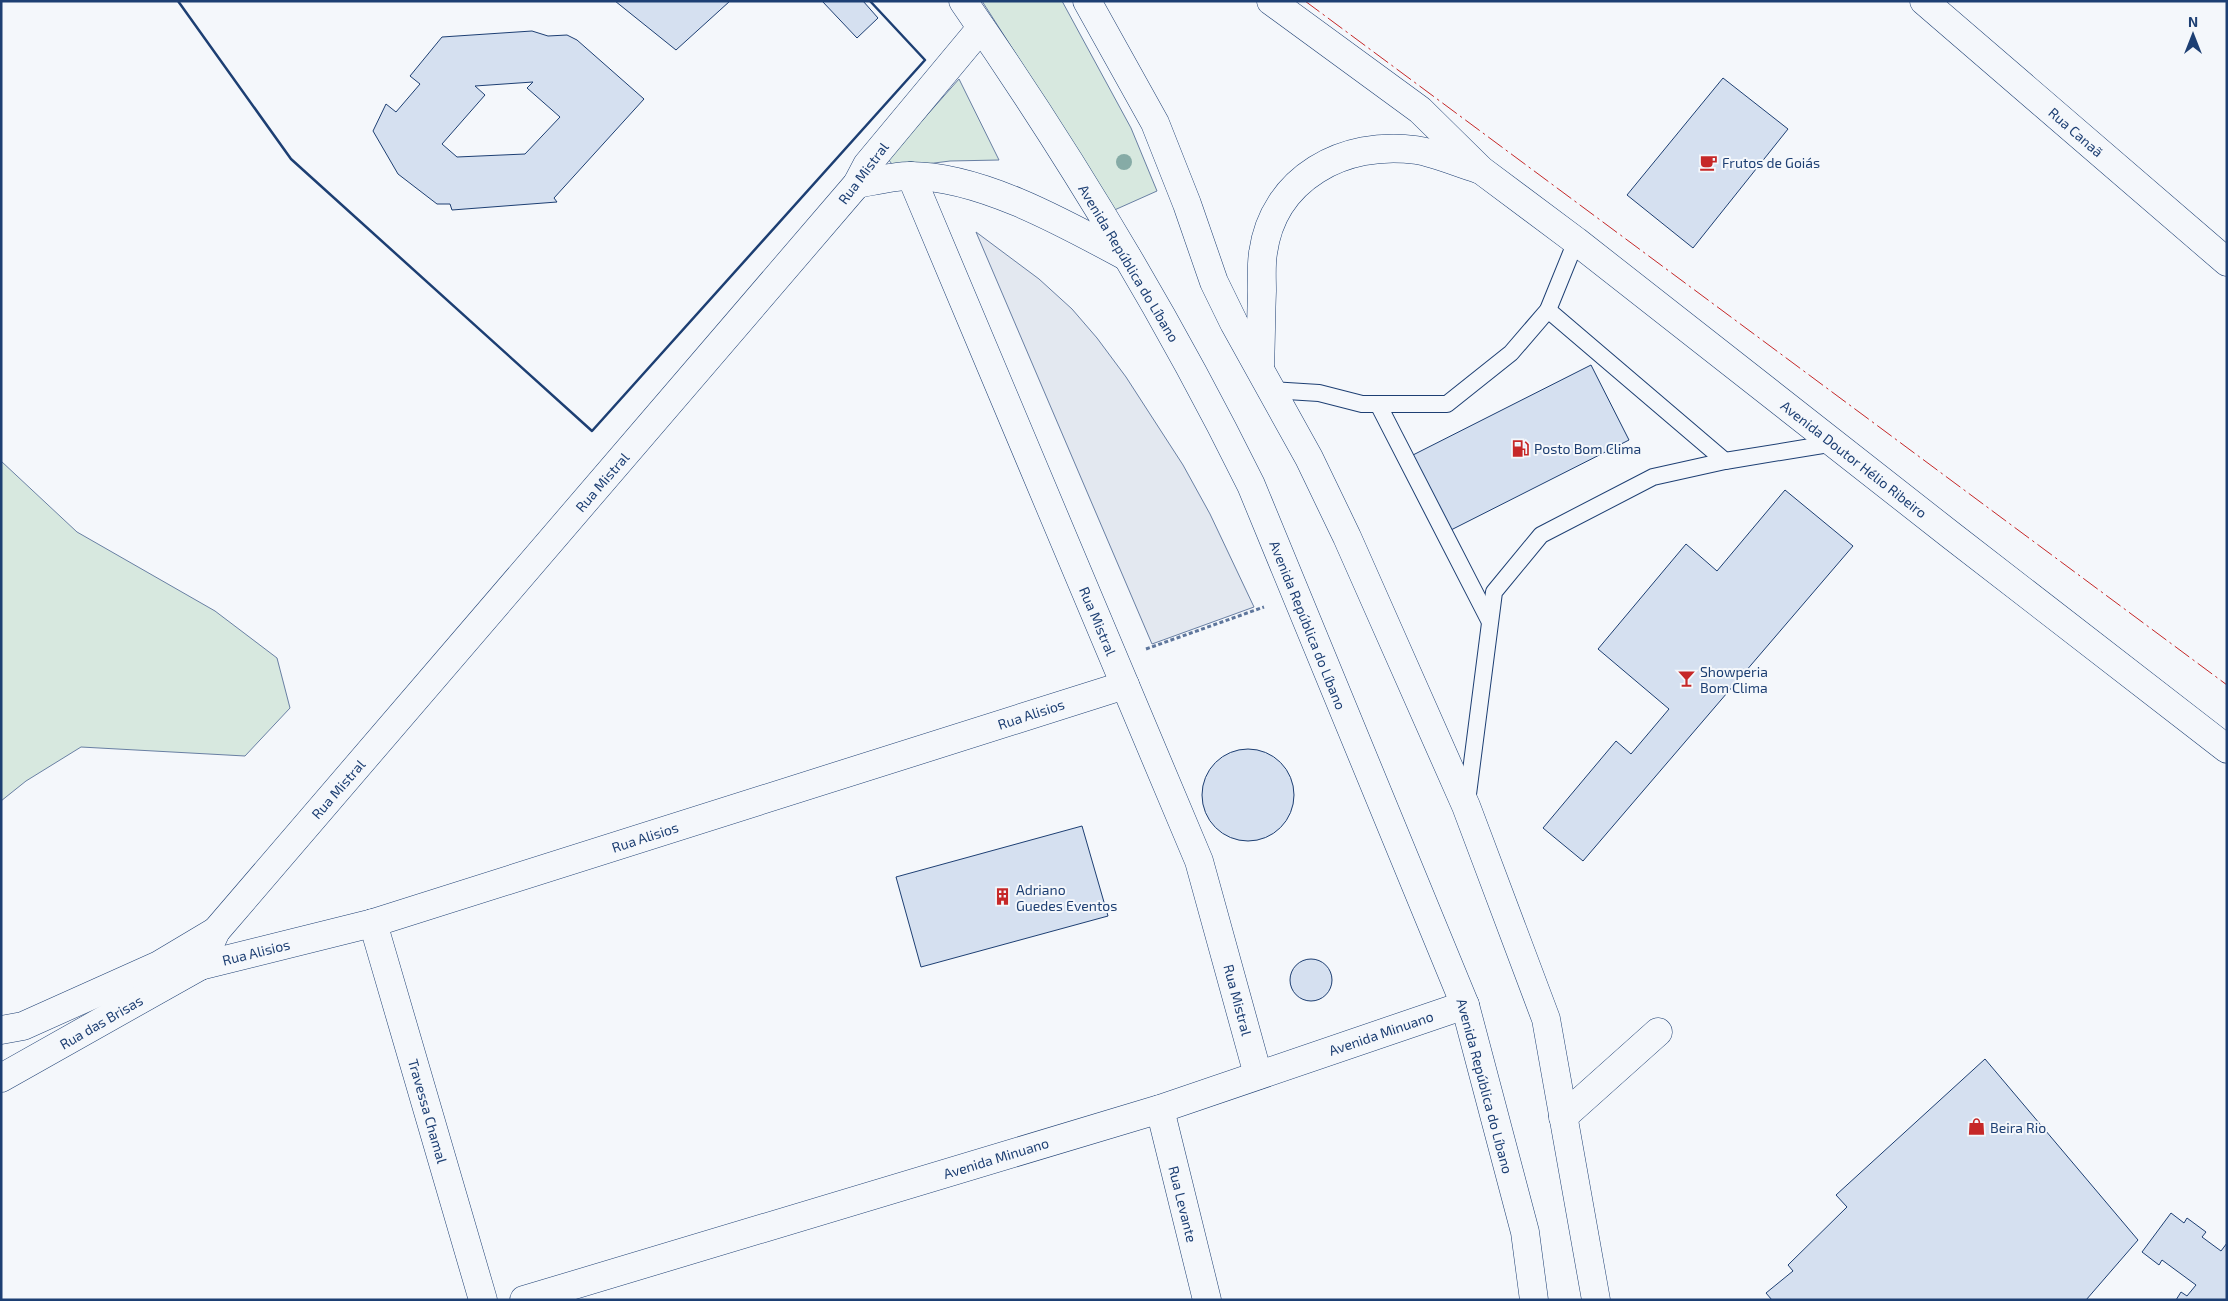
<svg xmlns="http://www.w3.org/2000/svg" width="2228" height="1301" viewBox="0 0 2228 1301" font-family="'Exo 2',sans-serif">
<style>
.green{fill:#d7e8df;stroke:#687fa3}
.parking{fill:#e3e8f0;stroke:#687fa3}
.building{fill:#d5e0f0;stroke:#1d3f73;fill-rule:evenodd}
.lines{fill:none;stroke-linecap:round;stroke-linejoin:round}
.lane-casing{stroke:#1d3f73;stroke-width:18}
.street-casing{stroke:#1d3f73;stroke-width:29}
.secondary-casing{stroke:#1d3f73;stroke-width:29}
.primary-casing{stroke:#1d3f73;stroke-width:29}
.path{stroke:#5e769c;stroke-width:3;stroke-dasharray:4 2.5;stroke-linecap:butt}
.lane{stroke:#f4f7fb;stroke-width:16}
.street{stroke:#f4f7fb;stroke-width:28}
.secondary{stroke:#f4f7fb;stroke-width:28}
.primary{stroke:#f4f7fb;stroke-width:28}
.wall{stroke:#1d3f73;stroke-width:2.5}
.power{stroke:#c62828;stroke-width:1;stroke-dasharray:18 4 2.5 4;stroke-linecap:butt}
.tree{fill:#86aba6}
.labels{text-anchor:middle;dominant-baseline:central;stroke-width:4;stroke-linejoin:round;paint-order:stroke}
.street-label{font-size:14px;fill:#1d3f73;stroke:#f4f7fb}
.poi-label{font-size:14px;fill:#1d3f73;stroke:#f4f7fb;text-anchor:start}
</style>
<rect width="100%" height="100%" fill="#f4f7fb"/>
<g class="green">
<path d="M982,1H1062L1131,128L1157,191L1110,212L1069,137Z"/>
<path d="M959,79L999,160L950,161L895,168L888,159Z"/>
<path d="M1,461L77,532L215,611L277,658L290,708L245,756L81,747L26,781L1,801Z"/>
</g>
<path class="parking" d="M976,232L1039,279L1072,309L1097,338L1126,377L1183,465L1210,514L1254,607L1152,644Z"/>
<g class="building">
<path d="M615,1H730L676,50Z"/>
<path d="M822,1H863L878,18L857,38Z"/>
<path d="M532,31L548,36L567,35L577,40L644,99L554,198L557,202L452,210L450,204H437L398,174L373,131L386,104L396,112L420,84L410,76L442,37ZM533,82L527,88L560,117L525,154L457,157L442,144L485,95L475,86Z"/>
<path d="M1723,78L1788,129L1693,248L1627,195Z"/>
<path d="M1591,365L1629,440L1449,531L1411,456Z"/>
<path d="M1785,490L1853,546L1583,861L1543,828L1616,741L1631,754L1669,709L1598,649L1686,544L1717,571Z"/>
<circle cx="1248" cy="795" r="46"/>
<path d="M1082,826L1108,916L921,967L896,877Z"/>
<circle cx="1311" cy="980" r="21"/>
<path d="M1985,1059L2138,1240L2086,1300H1772L1766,1293L1793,1271L1788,1265L1847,1207L1836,1195Z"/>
<path d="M2171,1213L2184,1223L2187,1218L2206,1232L2202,1237L2221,1251L2227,1243V1300H2176L2181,1292L2187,1296L2196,1285L2162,1260L2159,1265L2142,1252Z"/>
</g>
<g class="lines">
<defs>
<g id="lane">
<path d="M1548,310L1725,461"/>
<path d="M1271,390L1319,393L1362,404H1447L1511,353L1548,310L1576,241"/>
<path d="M1378,404L1489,620"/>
<path d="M1467,802L1494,592L1541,535L1653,477L1725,461L1835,443"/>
</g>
<g id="street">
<path d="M1924,1L2227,262"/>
<path d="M911,176L1199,861L1258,1075"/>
<path d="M373,923L483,1300"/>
<path d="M181,965L200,966L373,923L1125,685"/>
<path d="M1160,1109L1207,1300"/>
<path d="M1563,1117L1658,1032"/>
<path d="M524,1300L1160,1109L1465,1005"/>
</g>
<g id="secondary">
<path d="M857,184C874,181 893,176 910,176C981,176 1066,224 1127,257"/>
<path d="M1,1030L23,1026L159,965L216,931"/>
<path d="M1,1078L200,966L216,931L857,184L867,165L981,28"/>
</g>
<g id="primary">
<path d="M963,1C1070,155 1168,317 1251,485L1465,1005L1525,1232L1534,1300"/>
<path d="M1087,1L1155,123L1187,204L1214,282L1234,323L1309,458L1347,537L1466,806L1546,1019L1596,1300"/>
<path d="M1271,1L1420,110L1481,170L1576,241L1952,536L2227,749"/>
<path d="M1260,368C1261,342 1261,317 1262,291C1262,279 1261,265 1263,253C1273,178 1344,140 1416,150C1436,153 1458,163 1478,169"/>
</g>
</defs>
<use href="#lane" class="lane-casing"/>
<use href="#street" class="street-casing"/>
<use href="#secondary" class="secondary-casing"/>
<use href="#primary" class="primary-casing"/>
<path class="path" d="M1146,649L1264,607"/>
<use href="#lane" class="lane"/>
<use href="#street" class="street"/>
<use href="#secondary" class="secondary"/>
<use href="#primary" class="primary"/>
<path class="wall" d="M178,1L291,159L592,431L925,60L870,1"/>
<path class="power" d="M1305,1L2227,685"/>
</g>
<circle class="tree" cx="1124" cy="162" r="8"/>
<defs>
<symbol id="cafe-bare" viewBox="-9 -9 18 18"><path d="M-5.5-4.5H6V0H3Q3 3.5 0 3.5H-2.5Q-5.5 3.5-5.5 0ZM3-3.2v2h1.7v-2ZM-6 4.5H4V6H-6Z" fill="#c62828" stroke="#f4f7fb" stroke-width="2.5" paint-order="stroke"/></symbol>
<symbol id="fuel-bare" viewBox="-9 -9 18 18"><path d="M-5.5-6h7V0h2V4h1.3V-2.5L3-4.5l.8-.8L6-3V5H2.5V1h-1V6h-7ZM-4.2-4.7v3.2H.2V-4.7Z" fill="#c62828" stroke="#f4f7fb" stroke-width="2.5" paint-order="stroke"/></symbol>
<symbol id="bar-bare" viewBox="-9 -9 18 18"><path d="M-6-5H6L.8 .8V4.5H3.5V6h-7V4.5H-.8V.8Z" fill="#c62828" stroke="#f4f7fb" stroke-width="2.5" paint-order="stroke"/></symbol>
<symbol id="building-bare" viewBox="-9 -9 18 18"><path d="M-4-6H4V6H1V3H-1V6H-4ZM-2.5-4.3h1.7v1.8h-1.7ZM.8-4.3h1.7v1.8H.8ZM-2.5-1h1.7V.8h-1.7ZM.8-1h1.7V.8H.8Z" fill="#c62828" stroke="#f4f7fb" stroke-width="2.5" paint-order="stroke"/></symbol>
<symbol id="shop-bare" viewBox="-9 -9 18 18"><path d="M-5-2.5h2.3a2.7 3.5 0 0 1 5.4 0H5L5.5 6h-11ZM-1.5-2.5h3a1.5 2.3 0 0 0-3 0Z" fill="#c62828" stroke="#f4f7fb" stroke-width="2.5" paint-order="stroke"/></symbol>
</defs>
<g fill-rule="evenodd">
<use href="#cafe-bare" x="1696" y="150" width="25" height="25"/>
<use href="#fuel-bare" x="1508" y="436" width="25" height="25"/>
<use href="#bar-bare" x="1674" y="666" width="25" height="25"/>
<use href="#building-bare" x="990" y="884" width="25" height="25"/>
<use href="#shop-bare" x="1964" y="1114" width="25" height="25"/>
</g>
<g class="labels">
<g class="street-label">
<text transform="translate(2076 132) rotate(41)">Rua Canaã</text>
<text transform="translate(863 173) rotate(-53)">Rua Mistral</text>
<text transform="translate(1129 263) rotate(59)">Avenida República do Líbano</text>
<text transform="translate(1854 459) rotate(38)">Avenida Doutor Hélio Ribeiro</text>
<text transform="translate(602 482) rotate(-49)">Rua Mistral</text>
<text transform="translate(1098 621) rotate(67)">Rua Mistral</text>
<text transform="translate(1308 625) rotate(68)">Avenida República do Líbano</text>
<text transform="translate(1031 714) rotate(-18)">Rua Alisios</text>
<text transform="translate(338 789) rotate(-49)">Rua Mistral</text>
<text transform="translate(645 837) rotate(-18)">Rua Alisios</text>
<text transform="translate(256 952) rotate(-14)">Rua Alisios</text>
<text transform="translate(1238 1000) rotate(75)">Rua Mistral</text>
<text transform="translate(101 1022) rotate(-30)">Rua das Brisas</text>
<text transform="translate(1381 1033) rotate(-19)">Avenida Minuano</text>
<text transform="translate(1485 1086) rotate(75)">Avenida República do Líbano</text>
<text transform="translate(428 1111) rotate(74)">Travessa Chamal</text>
<text transform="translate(996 1158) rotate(-17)">Avenida Minuano</text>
<text transform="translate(1183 1204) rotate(76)">Rua Levante</text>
</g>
<g class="poi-label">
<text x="1722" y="162">Frutos de Goiás</text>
<text x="1534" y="448">Posto Bom Clima</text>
<text x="1700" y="671">Showperia<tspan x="1700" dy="16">Bom Clima</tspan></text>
<text x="1016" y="889">Adriano<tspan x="1016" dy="16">Guedes Eventos</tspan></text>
<text x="1990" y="1127">Beira Rio</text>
</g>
</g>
<rect width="2228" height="1301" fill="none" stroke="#1d3f73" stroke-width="5"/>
<g transform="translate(2193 35)" stroke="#f4f7fb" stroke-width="4" paint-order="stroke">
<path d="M0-4L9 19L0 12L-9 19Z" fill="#1d3f73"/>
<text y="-8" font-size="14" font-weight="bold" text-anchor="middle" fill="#1d3f73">N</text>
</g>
</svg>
